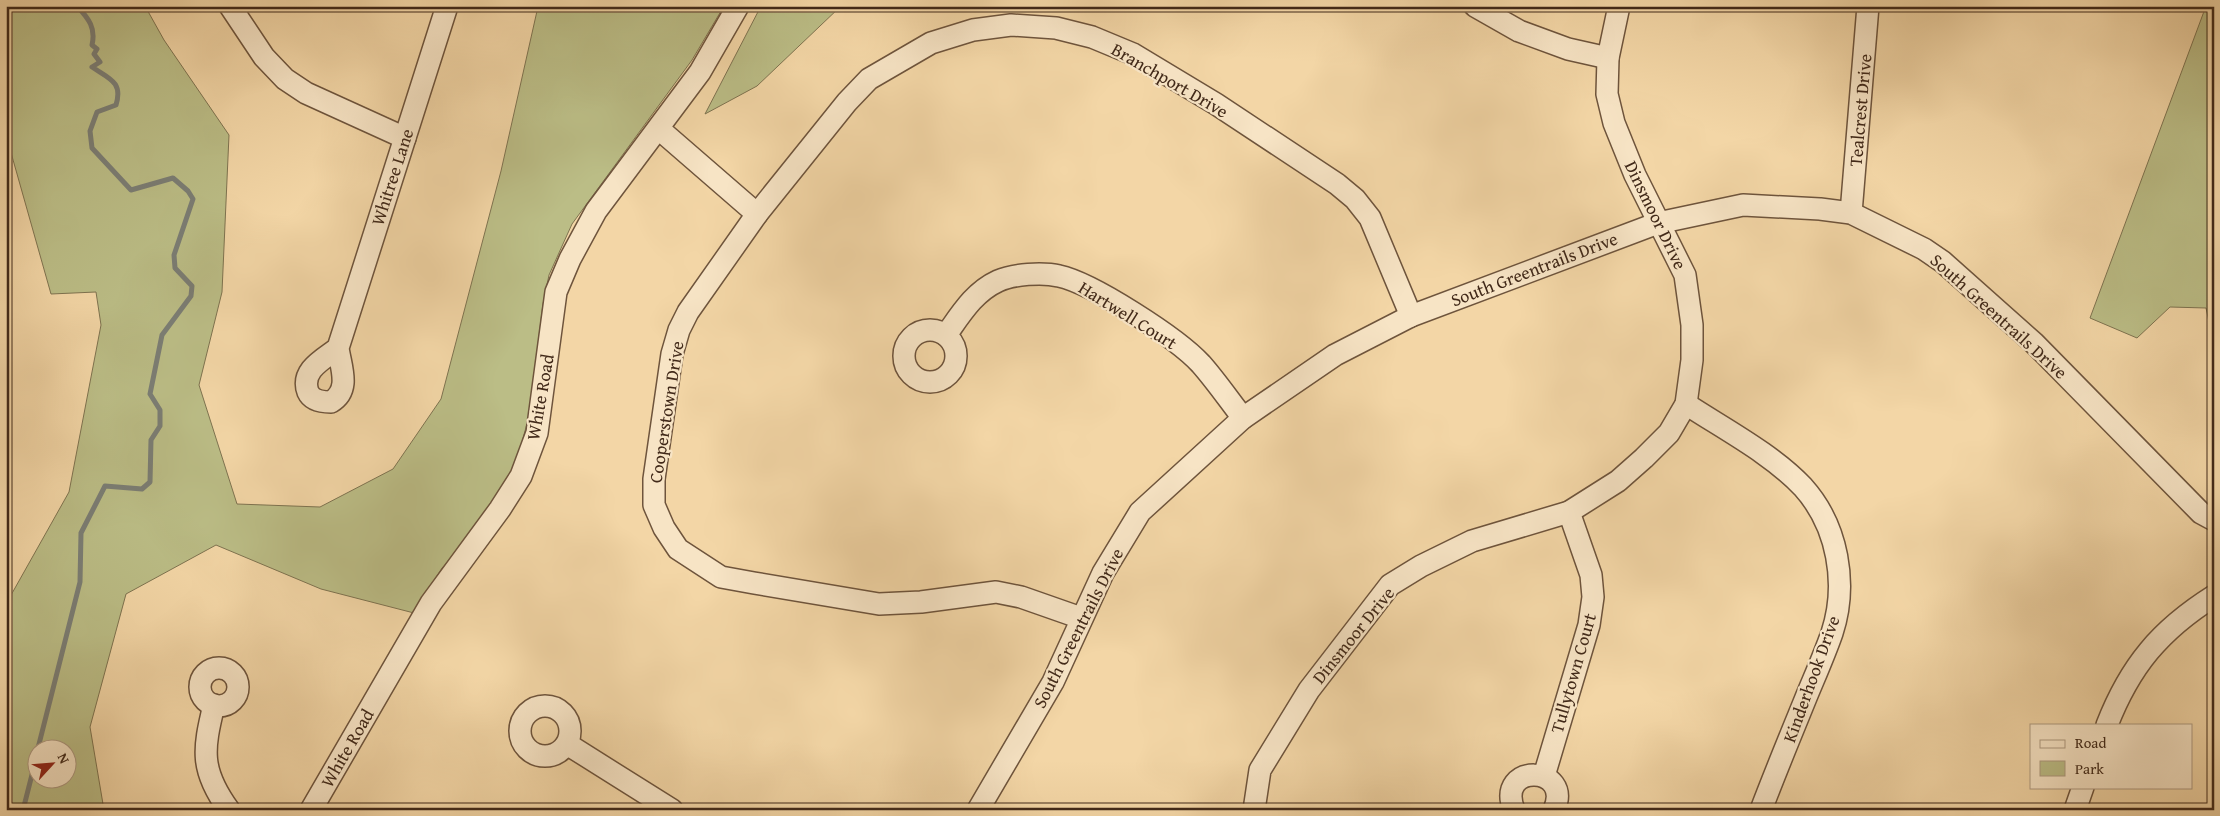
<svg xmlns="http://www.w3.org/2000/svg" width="2220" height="816" viewBox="0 0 2220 816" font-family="'Gentium Book Plus',serif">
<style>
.green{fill:#bbbd86;stroke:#7e7350;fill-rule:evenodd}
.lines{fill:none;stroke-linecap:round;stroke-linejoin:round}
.stream{stroke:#7b7e75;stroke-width:5}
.minor-casing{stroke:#6e543c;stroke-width:24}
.minor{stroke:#f7e4c5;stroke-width:21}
.labels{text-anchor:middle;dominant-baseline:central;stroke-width:4.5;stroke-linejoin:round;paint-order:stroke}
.street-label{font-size:18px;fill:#412919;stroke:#f7e4c5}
</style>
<rect width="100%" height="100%" fill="#f3d6a6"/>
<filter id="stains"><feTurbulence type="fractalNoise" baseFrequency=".004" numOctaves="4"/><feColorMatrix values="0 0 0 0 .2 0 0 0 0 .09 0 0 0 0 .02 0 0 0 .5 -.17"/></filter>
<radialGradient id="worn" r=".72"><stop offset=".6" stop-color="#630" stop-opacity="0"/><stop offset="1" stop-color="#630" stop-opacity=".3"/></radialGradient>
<g class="green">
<path d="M6,6H145L164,40L229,135L222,292L199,385L237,504L320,507L393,469L441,399L501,171L537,11L545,6H724L692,60L572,224L549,275L543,304L529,416L517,461L500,496L470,538L442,568L414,613L321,589L216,545L126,594L90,727L104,810H6V604L69,492L101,325L96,292L51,294L6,135ZM38,748H68V778H38Z"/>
<path d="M761,6H841L757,86L705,114Z"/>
<path d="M2206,6H2214V345L2206,308L2170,307L2137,338L2090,318Z"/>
</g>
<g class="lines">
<g class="stream">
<path d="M38,748L80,582L81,533L105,486L142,489L150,482L151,440L160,426V410L150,394L162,335L191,296L192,286L175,268L174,255L193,199L188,191L173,178L131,190L92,148L90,131L97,112L116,105C123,82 110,79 92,67L100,62L94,54L97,49L92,45C96,28 89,19 77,6"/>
<path d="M23,810L38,751"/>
</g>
<defs>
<g id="minor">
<path d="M230,6L264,57L285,79L306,93L405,138"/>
<path d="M1475,6L1519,31L1568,49L1608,58"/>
<path d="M659,129L757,214L688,312L679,330L672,354L654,479V505L664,528L678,549L721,577L754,583L879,604L921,602L996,592L1021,597L1081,618"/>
<path d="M1851,213L1868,6"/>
<path d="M757,214L847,102L869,79L931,43L973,30L1011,25L1056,28L1092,37L1133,54L1216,104L1337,184L1355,199L1370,218L1411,316"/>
<circle cx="930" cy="356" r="26"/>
<path d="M946,335C961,314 974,292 998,281C1013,274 1043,272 1059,276C1092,283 1177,338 1201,364C1216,381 1229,400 1243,418"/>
<path d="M338,348C324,359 300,370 308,392C312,401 322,402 331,402C351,390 341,368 338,348L447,6"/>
<path d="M1686,404C1724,429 1772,454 1803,487C1838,526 1848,584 1832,633C1824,656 1814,678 1805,700C1790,737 1775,773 1761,810"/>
<circle cx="219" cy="687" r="19"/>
<path d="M214,705C203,750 200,770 229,810"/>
<circle cx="545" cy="731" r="25"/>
<path d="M2107,725C2130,666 2160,630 2214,596"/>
<path d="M567,744L672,810"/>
<path d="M1544,776L1589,625L1593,597L1591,575L1569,512"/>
<path d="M311,810L431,603L500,509L521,476L537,433L556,292L570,259L596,211L700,72L738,6"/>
<path d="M978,810L1053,682L1103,573L1140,512L1243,418L1335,355L1411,316L1658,223L1743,205L1820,209L1851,213L1924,249L1943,262L2034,343L2201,513L2214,520"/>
<path d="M1254,810L1260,770L1309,690L1390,585L1421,566L1472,541L1569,512L1618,481L1644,458L1669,433L1686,404L1692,360V325L1685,275L1635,175L1614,123L1607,94L1608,58L1619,6"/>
<path d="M1514,810C1495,762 1574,765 1554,810"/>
<path d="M2075,810L2083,787"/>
</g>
</defs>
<use href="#minor" class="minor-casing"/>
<use href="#minor" class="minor"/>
</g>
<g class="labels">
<g class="street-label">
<text transform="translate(1170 80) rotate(30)">Branchport Drive</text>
<text transform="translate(1860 110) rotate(-85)">Tealcrest Drive</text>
<text transform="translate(392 177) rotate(-72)">Whitree Lane</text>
<text transform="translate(1656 215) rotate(64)">Dinsmoor Drive</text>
<text transform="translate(1534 269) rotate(-21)">South Greentrails Drive</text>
<text transform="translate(1128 315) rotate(32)">Hartwell Court</text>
<text transform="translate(1999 316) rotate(42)">South Greentrails Drive</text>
<text transform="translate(540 397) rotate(-80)">White Road</text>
<text transform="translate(666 412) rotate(-81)">Cooperstown Drive</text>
<text transform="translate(1078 628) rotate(-63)">South Greentrails Drive</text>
<text transform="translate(1353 635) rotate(-51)">Dinsmoor Drive</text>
<text transform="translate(1573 673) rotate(-74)">Tullytown Court</text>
<text transform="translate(1811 679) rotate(-70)">Kinderhook Drive</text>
<text transform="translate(347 748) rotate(-60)">White Road</text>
</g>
</g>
<rect width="2220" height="816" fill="none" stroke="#f3d6a6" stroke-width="25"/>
<rect x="8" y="8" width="2205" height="801" fill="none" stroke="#412919" stroke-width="2.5"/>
<rect x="12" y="12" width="2195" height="791" fill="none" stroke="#412919"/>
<rect x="2030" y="724" width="162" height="65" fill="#f7e4c5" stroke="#ae9980"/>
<rect x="2040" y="740" width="25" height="8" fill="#f7e4c5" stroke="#ae9980"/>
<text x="2075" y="748" font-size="15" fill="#412919">Road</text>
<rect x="2040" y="761" width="25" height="15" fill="#bbbd86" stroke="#ae9980"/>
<text x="2075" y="774" font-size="15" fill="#412919">Park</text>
<g transform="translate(52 764) rotate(64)"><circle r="24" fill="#f7e4c5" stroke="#ae9980"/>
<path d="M0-4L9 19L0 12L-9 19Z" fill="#8f2418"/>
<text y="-8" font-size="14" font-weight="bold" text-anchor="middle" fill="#412919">N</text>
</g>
<rect width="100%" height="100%" filter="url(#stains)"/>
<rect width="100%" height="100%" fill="url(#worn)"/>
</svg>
